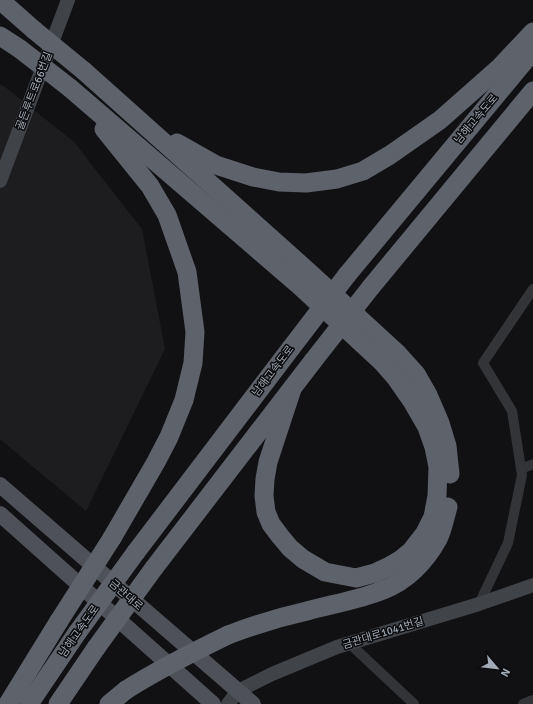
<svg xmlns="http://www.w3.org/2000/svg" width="533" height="704" viewBox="0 0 533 704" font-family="Signika,'Noto Sans KR',sans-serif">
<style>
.built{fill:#1d1d20}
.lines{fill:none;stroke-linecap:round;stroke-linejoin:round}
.street{stroke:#323438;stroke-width:10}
.secondary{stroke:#404348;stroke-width:14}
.primary{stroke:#4e5157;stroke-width:16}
.highway{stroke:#5e626a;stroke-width:19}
.highway-bridge{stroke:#5e626a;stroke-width:19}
.labels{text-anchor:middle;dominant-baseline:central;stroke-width:3;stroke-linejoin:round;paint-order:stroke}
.street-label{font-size:11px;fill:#a1aab5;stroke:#0c0c0e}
</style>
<rect width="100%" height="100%" fill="#111113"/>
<path class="built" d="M0,84L5,87L74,142L142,229L165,349L86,511L0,439Z"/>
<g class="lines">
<g class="street">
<path d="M521,469L533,464"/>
<path d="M479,604L508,543L522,475L512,411L483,363L533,289"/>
<path d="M349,643L414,704"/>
<path d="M523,704L533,700"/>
</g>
<g class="secondary">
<path d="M0,181L68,0"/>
<path d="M228,704L238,691L272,674L337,647L479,604L533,585"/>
</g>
<g class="primary">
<path d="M0,485L253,704"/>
<path d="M0,514L213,704"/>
</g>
<g class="highway">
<path d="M0,0L34,30"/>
<path d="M0,36L20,49"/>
<path d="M84,71L311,274L398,354L416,374L428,395L440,423L447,446L450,474"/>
<path d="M70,88L300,286L382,362L396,378L412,401L427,427L434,447L438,467L437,496L433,517L425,533L411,551L400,560L388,567L375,573L356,578L325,572L303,559L290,548L280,536L271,524L266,512L264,496L265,479L268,462L292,389"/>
<path d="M104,129L150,186L167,215L187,272L195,332L193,363L184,400L169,437L156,462L112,538"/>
<path d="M177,143L186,148L216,165L253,177L279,182L306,183L337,179L363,171L390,155L440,120L500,67L533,32"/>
<path d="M347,275L533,51"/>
<path d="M371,287L533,91"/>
<path d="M136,552L291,348"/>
<path d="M154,568L313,361"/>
<path d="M228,635C254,625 280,617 307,611C332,604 359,600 383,590C407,581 426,561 438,539C443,529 445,517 448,507"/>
<path d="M8,704L59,621"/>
<path d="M29,704L77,633"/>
<path d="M58,704L96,648"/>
<path d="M109,704L126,690"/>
</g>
<g class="highway-bridge">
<path d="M34,30L84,71"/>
<path d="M20,49L70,88"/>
<path d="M291,348L347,275"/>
<path d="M313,361L371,287"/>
<path d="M59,621L112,538"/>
<path d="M77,633L136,552"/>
<path d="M96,648L154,568"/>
<path d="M126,690C159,669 193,652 228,635"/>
</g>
</g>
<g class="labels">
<g class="street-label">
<text transform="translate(34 91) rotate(-69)">골든루트로66번길</text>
<text transform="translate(476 119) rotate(-50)">남해고속도로</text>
<text transform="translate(273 371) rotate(-53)">남해고속도로</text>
<text transform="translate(126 595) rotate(41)">금관대로</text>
<text transform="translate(79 631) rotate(-55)">남해고속도로</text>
<text transform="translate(383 633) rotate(-17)">금관대로1041번길</text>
</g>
</g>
<g transform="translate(497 668) rotate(118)" stroke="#0c0c0e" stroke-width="3" paint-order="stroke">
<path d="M0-3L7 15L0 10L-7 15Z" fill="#a1aab5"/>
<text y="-6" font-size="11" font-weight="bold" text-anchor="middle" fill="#a1aab5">N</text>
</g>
</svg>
